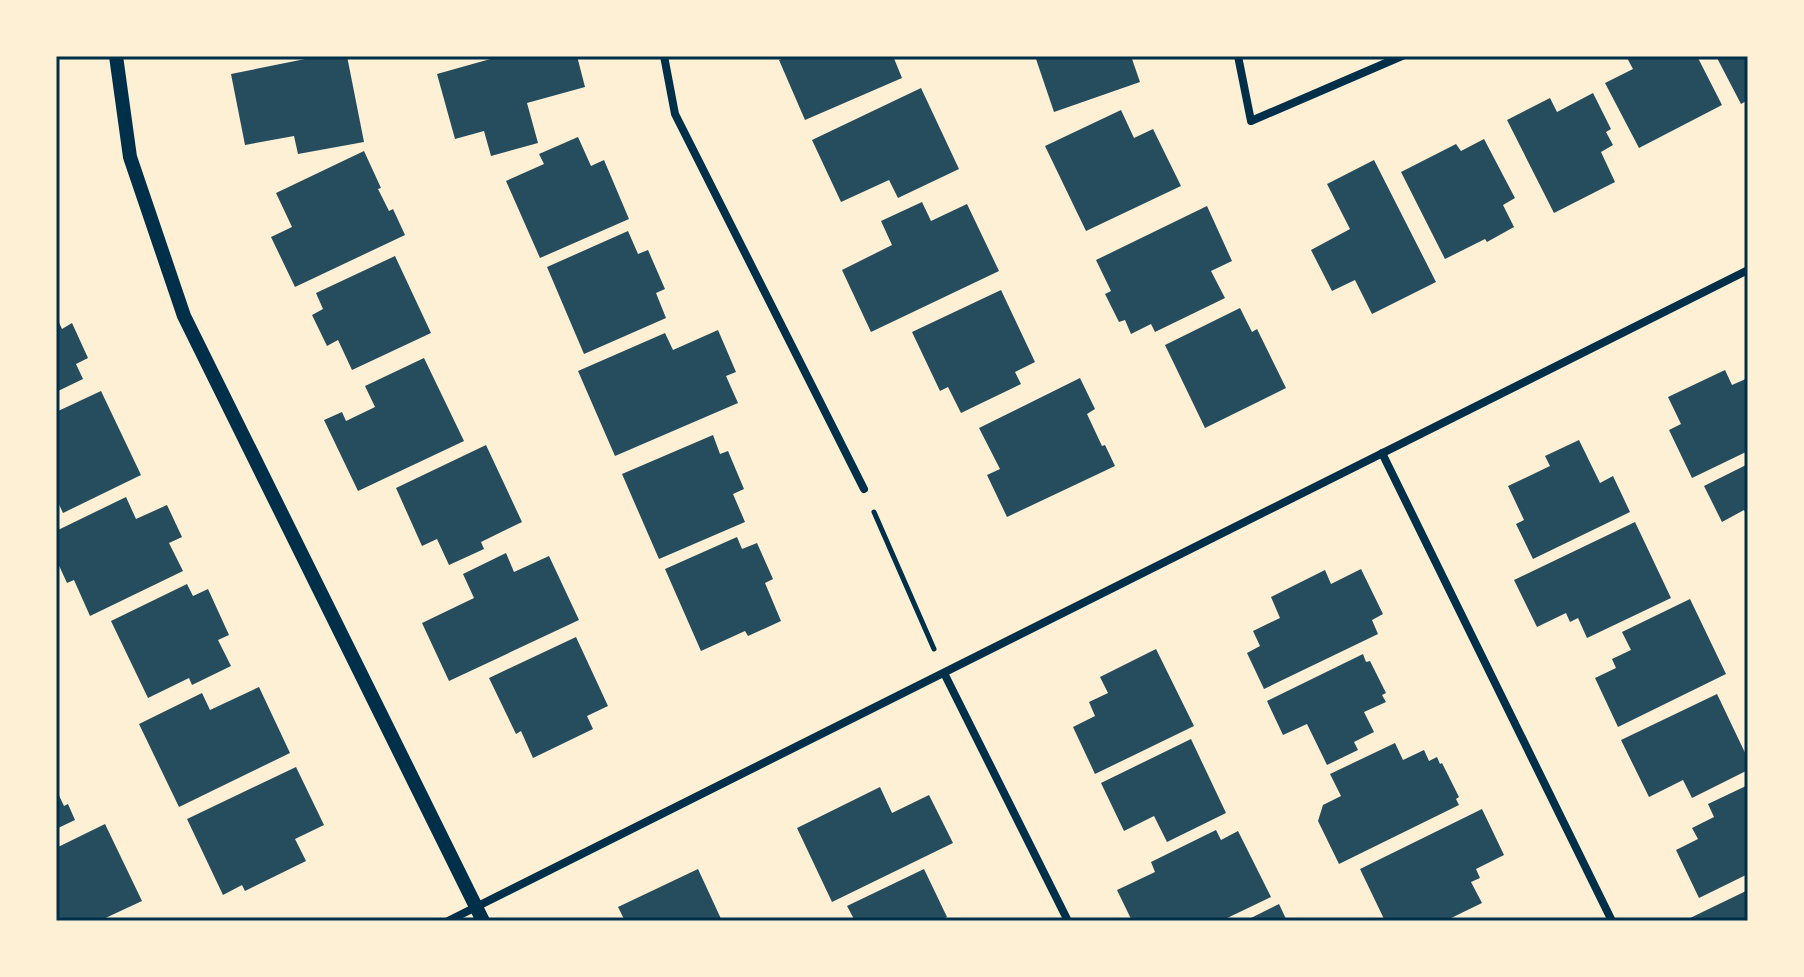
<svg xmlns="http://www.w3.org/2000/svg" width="1804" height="977" viewBox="0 0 1804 977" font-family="Signika,sans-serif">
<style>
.building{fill:#264d5e}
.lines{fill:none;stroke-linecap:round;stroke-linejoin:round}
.path{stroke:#003049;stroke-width:5}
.minor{stroke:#003049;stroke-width:8}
.tertiary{stroke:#003049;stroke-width:14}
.neatline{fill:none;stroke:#003049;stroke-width:3}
</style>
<rect width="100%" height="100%" fill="#fdf0d5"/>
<g class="building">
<path d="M320,56H347L364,142L298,154L294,136L245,145L231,74Z"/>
<path d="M501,56H577L585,87L527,103L538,143L491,156L484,131L455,139L437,74Z"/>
<path d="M783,56H893L902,78L805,120L779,60L784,58Z"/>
<path d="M1035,56H1131L1140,82L1054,112Z"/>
<path d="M1626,56H1697L1722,105L1639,148L1605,83L1633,69Z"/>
<path d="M1716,56H1748V100L1741,104Z"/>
<path d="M921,88L959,169L898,198L889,180L841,202L812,140Z"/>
<path d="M1593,93L1611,129L1606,132L1613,145L1601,152L1615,182L1554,213L1507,120L1550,98L1557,112Z"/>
<path d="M1121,110L1134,138L1153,129L1181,186L1086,231L1045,146Z"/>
<path d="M578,137L591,166L604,160L629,219L540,258L506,181L544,164L539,154Z"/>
<path d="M1484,139L1515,198L1503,205L1514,227L1487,242L1485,239L1445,259L1401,172L1456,144L1461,151Z"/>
<path d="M364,151L381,188L378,189L389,211L393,209L405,235L295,287L271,237L292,227L276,193Z"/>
<path d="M1374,160L1436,282L1372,314L1355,280L1332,291L1311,250L1350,229L1327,184Z"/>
<path d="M922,202L931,221L967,204L999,271L871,332L842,270L892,245L881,221Z"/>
<path d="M1207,206L1232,261L1211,271L1225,298L1155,332L1151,324L1131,334L1125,320L1119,322L1105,294L1111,291L1096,260Z"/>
<path d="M628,231L638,254L648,250L665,289L656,293L666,318L584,354L547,267Z"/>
<path d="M395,256L431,333L352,370L338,340L327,346L312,315L323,309L316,293Z"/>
<path d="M1001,290L1035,362L1015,372L1021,384L961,413L948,387L940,391L912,332Z"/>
<path d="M1240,308L1252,332L1257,329L1286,388L1205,428L1165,345Z"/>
<path d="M56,316L62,329L72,323L88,358L76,364L83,379L56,392Z"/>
<path d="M718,330L736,372L726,376L738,403L615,456L578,371L665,333L673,350Z"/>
<path d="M424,358L464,441L358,491L324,420L342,412L346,421L375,407L365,386Z"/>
<path d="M1725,370L1732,385L1748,378V451L1692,478L1669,430L1681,424L1668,397Z"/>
<path d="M1080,378L1095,409L1087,414L1102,446L1105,445L1115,466L1007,517L987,475L1000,469L979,428Z"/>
<path d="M101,391L141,475L63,513L56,498V412Z"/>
<path d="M713,435L720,454L728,451L744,489L733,494L745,522L659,559L622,474Z"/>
<path d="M1579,440L1600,483L1613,476L1630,512L1533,559L1516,524L1524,520L1508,486L1550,466L1545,456Z"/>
<path d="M486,445L522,522L481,542L484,549L449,565L437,539L422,546L396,488Z"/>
<path d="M1748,464V518L1744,510L1722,522L1704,486Z"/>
<path d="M126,497L136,519L167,505L182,537L169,543L183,571L90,616L74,580L67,583L56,559V531Z"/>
<path d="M1635,522L1671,598L1587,638L1578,618L1570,622L1566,613L1537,627L1514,580Z"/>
<path d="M737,537L742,549L757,543L773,579L765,583L781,621L748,636L745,631L701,651L665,569Z"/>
<path d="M506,553L514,572L549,556L579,620L449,681L422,623L474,598L463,574Z"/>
<path d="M1361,569L1383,614L1372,620L1378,634L1264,689L1247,653L1260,646L1253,631L1280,618L1271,597L1325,570L1331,584Z"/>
<path d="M187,584L193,596L208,589L229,635L218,640L231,666L192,685L189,678L148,698L111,621Z"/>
<path d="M1690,599L1726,674L1618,727L1595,678L1616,668L1612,659L1631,650L1622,632Z"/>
<path d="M576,637L608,706L587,716L593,729L533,758L521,731L516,734L489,678Z"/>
<path d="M1156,649L1194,726L1095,774L1073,727L1095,716L1089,702L1108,693L1100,677Z"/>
<path d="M1363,654L1366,662L1370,661L1386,693L1382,695L1386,702L1364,712L1374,732L1354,742L1358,750L1327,765L1307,724L1283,735L1267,701Z"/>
<path d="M259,687L290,753L179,807L139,724L202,693L210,710Z"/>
<path d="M1717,694L1748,759V770L1692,798L1683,780L1649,797L1621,740Z"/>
<path d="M1191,739L1226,813L1167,842L1154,816L1124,831L1101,783Z"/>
<path d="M1395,743L1403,760L1424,750L1429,761L1437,757L1440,764L1442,763L1459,797L1456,799L1459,805L1339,864L1318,821L1323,805L1341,796L1330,774Z"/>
<path d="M296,767L324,825L295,839L306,861L245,891L242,885L223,895L187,819Z"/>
<path d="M1748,785V874L1699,898L1676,850L1698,839L1692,828L1714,817L1708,804Z"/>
<path d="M880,787L892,813L929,795L953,843L832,902L797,828Z"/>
<path d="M56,789L64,806L68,804L75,820L56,829Z"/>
<path d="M1482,809L1504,855L1476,869L1480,878L1471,882L1482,903L1445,921H1385L1360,869Z"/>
<path d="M105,824L142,901L99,921H56V848Z"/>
<path d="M1216,830L1221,840L1238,831L1271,897L1221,921H1132L1117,890L1155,872L1151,862Z"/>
<path d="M698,869L722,921H625L618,907Z"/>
<path d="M924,869L947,917L940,921H855L847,906Z"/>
<path d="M1748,890V921H1684Z"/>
<path d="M1279,904L1287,921H1245Z"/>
</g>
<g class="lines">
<path class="path" d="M874,512L934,649"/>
<g class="minor">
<path d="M664,56L675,114L864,489"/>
<path d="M1238,56L1251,121L1402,56"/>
<path d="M1382,453L1612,921"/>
<path d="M944,673L1068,921"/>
<path d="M448,921L1748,270"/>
</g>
<path class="tertiary" d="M116,56L130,157L184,316L483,921"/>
</g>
<rect width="1804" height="977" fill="none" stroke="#fdf0d5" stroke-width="116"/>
<rect x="58" y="58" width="1688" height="861" class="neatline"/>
</svg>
